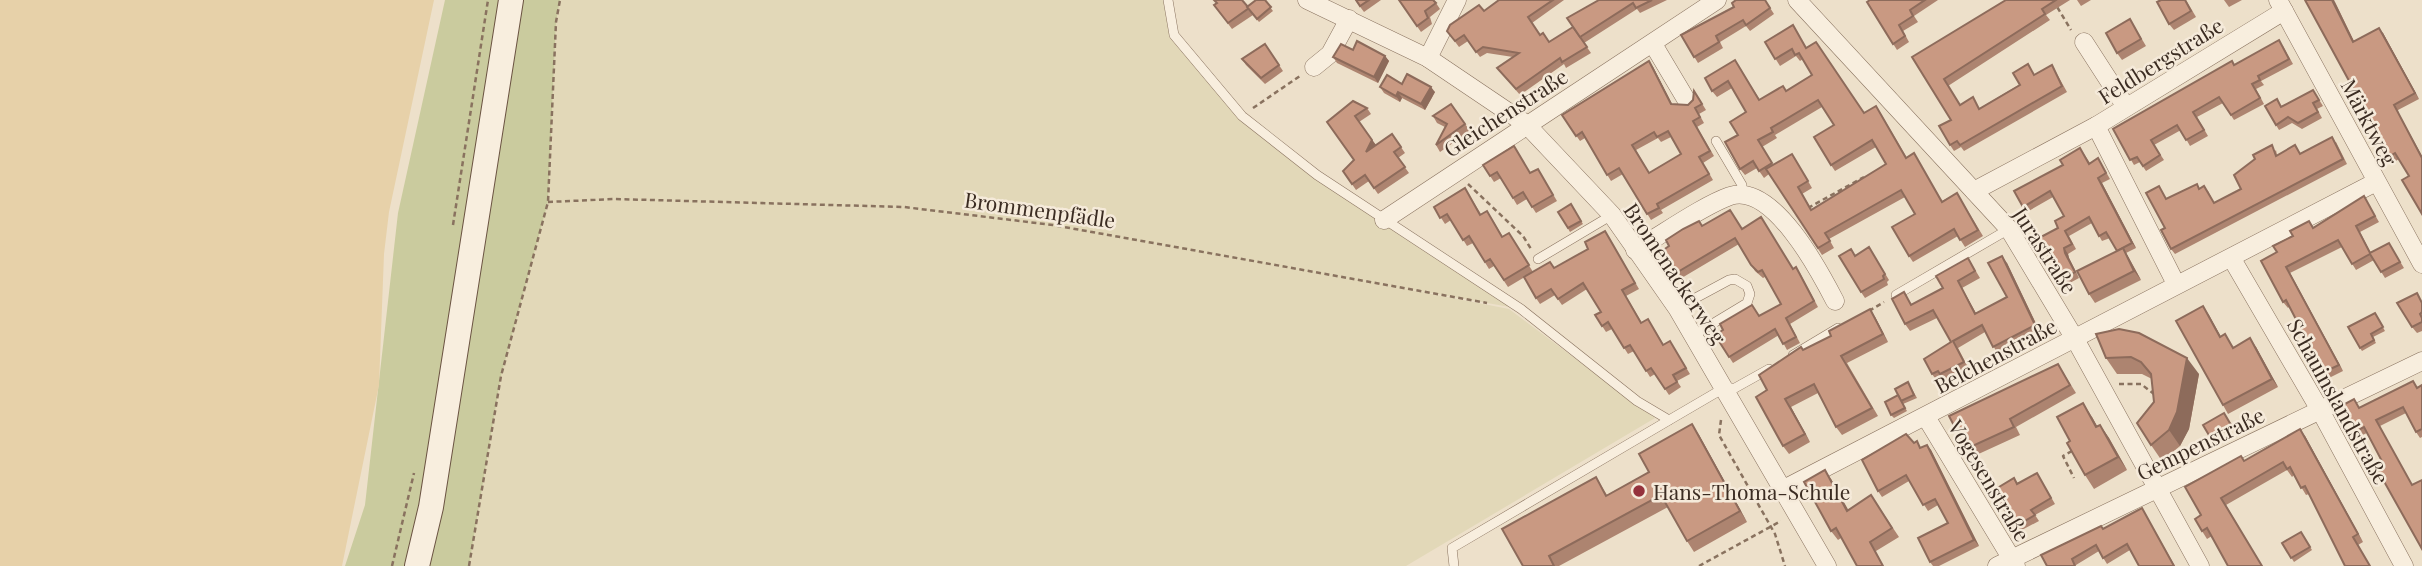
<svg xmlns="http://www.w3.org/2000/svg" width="2422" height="566" viewBox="0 0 2422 566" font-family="'Playfair Display',serif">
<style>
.farmland{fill:#e2d8b8}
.green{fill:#cacb9e}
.sand{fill:#e7d1a9}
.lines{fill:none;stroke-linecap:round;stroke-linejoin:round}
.lane-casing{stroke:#89725f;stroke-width:10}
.street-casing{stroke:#89725f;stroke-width:19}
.secondary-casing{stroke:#6b5342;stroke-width:26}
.path{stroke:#89725f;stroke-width:2.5;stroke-dasharray:5 3.5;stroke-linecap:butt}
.lane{stroke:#f8eede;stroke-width:9}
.street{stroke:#f8eede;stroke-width:18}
.secondary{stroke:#f8eede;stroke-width:24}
.wall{fill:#ad8470;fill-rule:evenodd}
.shaded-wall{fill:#8d6b5b}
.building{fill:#c99982;stroke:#8d6b5b;stroke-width:2;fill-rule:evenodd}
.poi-dot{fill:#95323c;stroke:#f5eada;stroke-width:2.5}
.labels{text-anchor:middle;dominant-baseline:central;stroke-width:5;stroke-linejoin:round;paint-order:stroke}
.street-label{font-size:21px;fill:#3b2c22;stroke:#f5eada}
.poi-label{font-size:21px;fill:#3b2c22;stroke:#f5eada;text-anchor:start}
</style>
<rect width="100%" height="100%" fill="#ede0ca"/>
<path class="farmland" d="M560,0H1168L1174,35L1242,116L1317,175L1521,309L1386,285L1509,309L1655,418L1406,566H469L501,376L548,202L556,22Z"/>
<path class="green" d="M445,0H560L556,22L548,202L501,376L469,566H345L365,505L398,213Z"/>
<path class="sand" d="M0,0H434L389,212L384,254L379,385L342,566H0Z"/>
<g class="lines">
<defs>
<g id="lane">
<path d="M1168,0L1174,35L1242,116L1317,175L1521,309L1637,401L1669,420"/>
<path d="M1716,141L1742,185V197"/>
<path d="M1538,259L1612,215"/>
<path d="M1896,295L2009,229"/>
<path d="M1677,308L1729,280L1735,279L1747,286L1750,294L1747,303L1694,335"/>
<path d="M1793,355L1838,328"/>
<path d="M1454,566L1452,548L1671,419L1724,388H1735L1769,369"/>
</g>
<g id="street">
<path d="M1307,0L1428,58L1526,124L1612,215L1677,308L1827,566"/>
<path d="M1797,0L2009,229L2075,339L2200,566"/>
<path d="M2278,0L2422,264"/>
<path d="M2084,42L2126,107"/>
<path d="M1653,44L1687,101"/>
<path d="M1428,58L1457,0"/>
<path d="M1314,67L1330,54L1349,19"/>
<path d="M2096,126L2176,284"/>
<path d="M1974,191L2096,126L2284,11"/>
<path d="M1384,220L1717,0"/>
<path d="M1635,250C1663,234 1702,206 1730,196C1773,182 1820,272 1835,301"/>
<path d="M2232,259L2320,410L2404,566"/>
<path d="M1926,417L2016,566"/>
<path d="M1782,490L2376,182"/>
<path d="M1997,566L2422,361"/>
</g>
<path id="secondary" d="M417,566L431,507L511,0"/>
</defs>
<use href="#lane" class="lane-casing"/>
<use href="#street" class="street-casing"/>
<use href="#secondary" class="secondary-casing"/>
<g class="path">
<path d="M2053,0L2071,30"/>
<path d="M1253,108L1300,76"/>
<path d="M1468,184L1523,236L1531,249"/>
<path d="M548,202L615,199L904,207L1053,225L1487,303"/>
<path d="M1808,208L1864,177"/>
<path d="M453,225L488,0"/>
<path d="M1869,311L1884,302"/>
<path d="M2119,384H2141L2154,394"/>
<path d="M1721,420L1719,435L1775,534L1785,566"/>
<path d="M2072,451L2063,456L2074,478"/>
<path d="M392,566L414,473"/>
<path d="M469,566L501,376L548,202L556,22L560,0"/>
<path d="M1699,566L1781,521"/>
</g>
<use href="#lane" class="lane"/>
<use href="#street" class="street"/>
<use href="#secondary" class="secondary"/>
</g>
<g class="wall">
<path d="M1265,0L1273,11L1259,22L1251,12L1253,15L1232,29L1214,5L1247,7Z"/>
<path d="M1355,0H1381L1364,12Z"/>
<path d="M1399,0H1434L1440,9L1430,17L1432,24L1421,32Z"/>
<path d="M1499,0H1564L1532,23L1540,35L1549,42L1573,27L1591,53L1566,68L1564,64L1520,95L1497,68L1513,57L1487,53L1480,57L1468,41L1459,47L1447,31L1484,11Z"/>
<path d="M1599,0H1667L1640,13L1637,9L1584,43L1567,18Z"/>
<path d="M1765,0L1774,14L1750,31L1746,26L1720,42L1723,48L1698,63L1681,35Z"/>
<path d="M1870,0H1938L1914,16L1918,22L1903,31L1909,42L1897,50L1867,2Z"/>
<path d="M2006,0H2070L2046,15L2050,20L1948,86L1960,105L1980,108L2052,65L2067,92L1964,151L1961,147L1954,151L1950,145L1951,120L1912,57Z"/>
<path d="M2077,0H2091L2081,6Z"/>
<path d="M2161,0H2186L2196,17L2174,30L2169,24Z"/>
<path d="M2224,0H2242L2229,7Z"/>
<path d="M2334,0L2354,41L2383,33L2419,99L2398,110L2409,176L2399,159L2394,162L2390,156Z"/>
<path d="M2134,26L2146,46L2122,60L2117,53Z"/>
<path d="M1765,42L1807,48L1864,113L1880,112L1907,158L1918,160L1942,201L1957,193L1983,236L1965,247L1958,236L1913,262L1909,256L1915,214L1905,197L1829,239L1834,248L1822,255L1769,174L1764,178L1757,168L1745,175L1740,169L1738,135L1746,112L1732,88L1717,97L1712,91L1735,60L1760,100L1786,91L1812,75L1803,59L1800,61L1796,56L1780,66ZM1822,107L1834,125L1831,165L1835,171L1876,147L1886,164L1812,210L1802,194L1812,188L1796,160L1773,165L1762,147L1777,138L1775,135Z"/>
<path d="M1265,44L1283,71L1265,84L1246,65L1242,59Z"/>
<path d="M2283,46L2293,64L2261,81L2264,85L2256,89L2264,104L2234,120L2223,103L2197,117L2208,136L2190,146L2181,130L2154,145L2164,160L2146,171L2140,162L2134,165L2113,129L2234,65Z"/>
<path d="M1353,50L1385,56L1389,61L1378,83L1337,63L1333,57Z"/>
<path d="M1653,67L1672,104L1688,105L1698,97L1706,110L1699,114L1704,123L1697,127L1714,156L1703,163L1713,180L1661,210L1663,213L1651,220L1623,174L1611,181L1585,138L1580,141L1562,115ZM1671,137L1681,154L1649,173L1636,150L1658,138L1661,142Z"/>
<path d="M1402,84L1435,92L1425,110L1402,98L1400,102L1384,93L1380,87Z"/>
<path d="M2313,90L2323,106L2317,109L2322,118L2302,129L2292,123L2279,130L2276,125L2282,106Z"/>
<path d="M1451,104L1470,131L1440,152L1436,145L1445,127L1437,123L1433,116Z"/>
<path d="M1367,108L1371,114L1359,122L1376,145L1392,134L1405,153L1398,158L1409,173L1378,194L1369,181L1356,190L1343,171L1354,160L1327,122Z"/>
<path d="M2336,142L2347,164L2175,254L2171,249L2165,228L2162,192L2166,199L2200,188L2208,191L2214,203L2241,189L2276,150L2277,155L2301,154Z"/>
<path d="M1514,146L1530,173L1538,169L1557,201L1536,213L1527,199L1517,205L1501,178L1494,182L1483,165Z"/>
<path d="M2080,148L2090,163L2098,158L2110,179L2102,183L2136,248L2126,253L2141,280L2095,303L2089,294L2117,251L2110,238L2102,241L2092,223L2069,236L2076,249L2068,254L2069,258L2079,278L2066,285L2062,279L2058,228L2064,216L2053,197L2027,212L2014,191L2063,165Z"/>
<path d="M1465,188L1481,214L1491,217L1503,237L1513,239L1533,272L1508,287L1494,266L1489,269L1473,243L1467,246L1451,220L1445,224L1434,207Z"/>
<path d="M2364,196L2379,222L2360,232L2371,253L2389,243L2404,268L2385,278L2374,260L2356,270L2342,247L2290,273L2343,371L2327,379L2322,373L2302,331L2289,307L2288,308L2283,302L2277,252L2293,236L2314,227Z"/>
<path d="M1571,204L1583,224L1570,232L1558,212Z"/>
<path d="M1742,229L1793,269L1800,273L1818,307L1790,324L1800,343L1787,350L1779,335L1733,363L1715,335L1759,316L1781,304L1765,277L1763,278L1755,271L1739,244L1680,279L1662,251Z"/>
<path d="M1609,237L1639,289L1626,296L1642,323L1648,319L1664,345L1670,341L1690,374L1677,381L1681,387L1669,395L1655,374L1650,377L1634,351L1628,354L1612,329L1606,332L1595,315L1601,312L1587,289L1562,305L1555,295L1540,304L1536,298L1555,268Z"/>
<path d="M1869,247L1889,280L1887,282L1888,285L1865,298L1861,292L1855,256Z"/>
<path d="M1968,258L1980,278L1962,288L1976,313L2007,297V263L2040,332L1998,354L1985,332L1958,348L1969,369L1945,381L1943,378L1937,381L1932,374L1951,342L1937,318L1910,331L1905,324L1904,292L1912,305L1943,288Z"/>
<path d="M2422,301V331L2417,333L2412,327Z"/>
<path d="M2203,306L2221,337L2234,347H2256L2278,387L2228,414L2223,405Z"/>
<path d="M2375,313L2385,331L2373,337L2376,343L2362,351L2360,348Z"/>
<path d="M1875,317L1888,342L1847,363L1878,416L1842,435L1836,427L1818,393L1791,407L1810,442L1789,454L1783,446L1767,390L1803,350Z"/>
<path d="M2096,334L2199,374L2189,429L2180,446L2162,461L2151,445L2154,402L2152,379L2142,374H2117L2106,358Z"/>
<path d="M2063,372L2076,393L2016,427L2020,435L1972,457L1966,449Z"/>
<path d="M1908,382L1917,398L1903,404L1907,411L1894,418L1891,415L1898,395Z"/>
<path d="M2422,385V437L2420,438L2416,432L2406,413L2380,426L2422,549L2384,465L2367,433L2360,436L2356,431L2360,408Z"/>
<path d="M2224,413L2233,428L2212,440L2203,425Z"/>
<path d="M2092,417L2097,426L2100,425L2109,438L2127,470L2094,489L2085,475L2070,441Z"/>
<path d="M1699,435L1747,522L1694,552L1687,541L1668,507L1559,566H1523L1596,477L1607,495L1649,472Z"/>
<path d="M2305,436L2363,542L2358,545L2309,494L2306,495L2294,475L2292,477L2287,470L2226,505L2262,566H2228L2212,536L2207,539L2202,531L2201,515L2244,461Z"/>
<path d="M1914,443L1921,448L1927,445L1931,450L1979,546L1939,566H1933L1930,562L1948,523L1938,505L1928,511L1909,481L1882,497L1878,491Z"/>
<path d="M2037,473L2055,504L2035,515L2039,521L2018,532L2014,527V478L2018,484Z"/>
<path d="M1831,479L1848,511L1871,495L1899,537L1876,551L1841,538L1838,540L1831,531Z"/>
<path d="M2142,508L2175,566H2139L2130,550L2107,564L2099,551L2076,565L2047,566L2103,529Z"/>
<path d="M2301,532L2312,550L2294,562L2282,543Z"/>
</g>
<g class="shaded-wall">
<path d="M2332,0H2334L2357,48L2353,42Z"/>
<path d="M2379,28L2383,33L2419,99L2415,93Z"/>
<path d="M1385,56L1389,61L1378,83L1374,77Z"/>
<path d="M1649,61L1653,67L1675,110L1671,104Z"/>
<path d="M1431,87L1435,92L1425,110L1421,104Z"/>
<path d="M1398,92L1402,98L1400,102L1396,96Z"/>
<path d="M2394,105L2422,156V158Z"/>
<path d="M1372,140L1376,145L1366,152Z"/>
<path d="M2098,178L2102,183L2136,248L2132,243Z"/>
<path d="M2064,248L2068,254L2069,258L2079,278L2065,253Z"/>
<path d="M2123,248L2129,258L2141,280L2134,271Z"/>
<path d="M2002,256L2007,263L2040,332L2035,325Z"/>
<path d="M2286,267L2290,273L2343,371L2339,365Z"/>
<path d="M1958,281L1962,288L1980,321L1975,314Z"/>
<path d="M2203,306L2209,315L2226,346L2220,337Z"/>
<path d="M1870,309L1875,317L1888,342L1883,334Z"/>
<path d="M2250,338L2256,347L2278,387L2272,379Z"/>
<path d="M2187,358L2199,374L2189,429L2180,446L2169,430Z"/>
<path d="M1785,399L1791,407L1810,442L1805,434Z"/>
<path d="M2083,403L2092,417L2105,440L2096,427Z"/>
<path d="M1692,424L1699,435L1747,522L1740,511Z"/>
<path d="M2100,425L2109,438L2127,470L2118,457Z"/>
<path d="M2300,429L2305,436L2363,542L2358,534Z"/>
<path d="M1927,445L1931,450L1979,546L1974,540Z"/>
<path d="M1825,470L1831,479L1854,520L1847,511Z"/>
</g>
<g class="building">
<path d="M1214,0H1242L1249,8L1228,23L1214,5L1217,3Z"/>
<path d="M1256,0H1265L1271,7L1257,19L1247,7Z"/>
<path d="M1356,0H1369L1360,6Z"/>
<path d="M1399,0H1433L1436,3L1425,11L1428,18L1417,26Z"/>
<path d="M1499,0H1553L1528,17L1540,35L1543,33L1549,42L1573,27L1587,47L1562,62L1560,58L1516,89L1497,68L1519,53L1483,47L1476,52L1464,35L1455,41L1447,31L1450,25L1479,5L1484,11Z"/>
<path d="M1599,0H1652L1636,8L1633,3L1580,37L1567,18Z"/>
<path d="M1736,0H1765L1770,8L1746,25L1743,20L1716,36L1719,42L1694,57L1681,35L1734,7L1732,3Z"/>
<path d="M1870,0H1925L1910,10L1913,16L1899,25L1905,36L1893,44L1867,2Z"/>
<path d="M2006,0H2056L2042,9L2045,14L1944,79L1960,105L1973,97L1979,109L2020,85L2013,73L2028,64L2034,75L2052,65L2062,86L1960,145L1957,141L1950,145L1939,126L1951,120L1912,57Z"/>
<path d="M2161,0H2185L2191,11L2169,24L2157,2Z"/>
<path d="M2305,0H2332L2353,42L2379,28L2415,93L2394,105L2422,158V214L2402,180L2409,176L2395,153L2390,156Z"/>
<path d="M2130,19L2141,39L2117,53L2106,33Z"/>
<path d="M1793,25L1806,48L1816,42L1864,113L1876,106L1906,158L1914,153L1942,202L1957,193L1978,230L1960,240L1954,229L1909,256L1892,227L1915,214L1901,190L1825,233L1830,241L1818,248L1766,169L1792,154L1808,181L1798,187L1811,210L1886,164L1872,140L1831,165L1814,137L1834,125L1818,100L1771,128L1773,132L1758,140L1772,163L1759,171L1753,161L1740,169L1725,142L1738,135L1730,122L1746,112L1728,81L1712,91L1705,78L1735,60L1759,100L1783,86L1786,91L1812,75L1799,53L1795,55L1792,49L1775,59L1765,42Z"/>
<path d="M2279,40L2289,59L2258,76L2260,80L2252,84L2260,98L2231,115L2219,97L2193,112L2204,130L2186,140L2177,125L2151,140L2160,155L2143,166L2137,157L2130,160L2113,129L2232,61L2234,65Z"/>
<path d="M1357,41L1385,56L1374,77L1333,57L1341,44L1353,50Z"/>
<path d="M1265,44L1279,65L1261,78L1242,59Z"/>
<path d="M1649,61L1671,104L1688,105L1693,100L1694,91L1702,104L1695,108L1700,117L1693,121L1710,151L1699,157L1709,174L1657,204L1659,208L1647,214L1619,168L1607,175L1582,132L1576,136L1562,115ZM1668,131L1681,154L1649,173L1632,145L1654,132L1657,137Z"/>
<path d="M1407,74L1431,87L1421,104L1398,92L1396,96L1380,87L1387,75L1402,84Z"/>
<path d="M2313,90L2319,100L2313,103L2318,112L2298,123L2288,117L2276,125L2265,106L2277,99L2281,107Z"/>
<path d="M1353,101L1367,108L1355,116L1372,140L1366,152L1392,134L1401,147L1394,152L1405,167L1374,188L1365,175L1352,184L1343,171L1354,160L1327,122Z"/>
<path d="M1451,104L1465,124L1436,145L1447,124L1433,116Z"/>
<path d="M2332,137L2343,159L2171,249L2161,230L2165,228L2146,193L2159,186L2166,199L2197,184L2199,189L2204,186L2214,203L2241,189L2234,175L2255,159L2253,155L2272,145L2276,156L2295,145L2300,154Z"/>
<path d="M1514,146L1530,173L1538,169L1553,195L1532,207L1523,192L1513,198L1497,172L1490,176L1483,165Z"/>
<path d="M2080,148L2089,164L2098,158L2106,173L2098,178L2132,243L2117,251L2106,232L2099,236L2089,217L2065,231L2072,244L2064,248L2065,253L2075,272L2062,279L2039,238L2058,228L2055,221L2064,216L2050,191L2023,207L2014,191L2063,165L2060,160Z"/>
<path d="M1465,188L1480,215L1487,211L1502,237L1509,233L1529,265L1504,280L1490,259L1485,262L1469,236L1463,240L1447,214L1440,218L1434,207Z"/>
<path d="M2364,196L2375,216L2356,226L2370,253L2389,243L2400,262L2381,272L2370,254L2352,264L2338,240L2286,267L2339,365L2322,373L2300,332L2302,331L2286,300L2283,302L2261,261L2277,252L2273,246L2293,236L2290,231L2309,221L2313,228Z"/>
<path d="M1571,204L1581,221L1568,228L1558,212Z"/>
<path d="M1730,210L1742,229L1761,217L1793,269L1796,267L1814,301L1786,318L1796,337L1783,344L1775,329L1729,357L1715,335L1723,330L1720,324L1752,305L1759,316L1781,304L1762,270L1758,272L1751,265L1735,238L1676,273L1662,251L1669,246L1666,240L1683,229L1699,221L1702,226Z"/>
<path d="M1605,231L1635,283L1622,290L1641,323L1648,319L1663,345L1670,341L1686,368L1673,375L1677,382L1665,389L1651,368L1646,371L1630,345L1624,348L1608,322L1602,326L1595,315L1601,312L1583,283L1558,299L1551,289L1536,298L1524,277L1550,262L1554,268L1588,249L1585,242Z"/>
<path d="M1869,247L1885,274L1883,276L1884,279L1861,292L1839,256L1851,249L1855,256Z"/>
<path d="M2123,248L2134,271L2089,294L2077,271Z"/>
<path d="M2002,256L2035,325L1993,347L1982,325L1953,341L1964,362L1940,374L1938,371L1932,374L1924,359L1951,342L1933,310L1905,324L1892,299L1904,292L1911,305L1943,288L1936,276L1968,258L1975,271L1958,281L1975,314L2007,297L1988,263Z"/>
<path d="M2417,293L2422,303V312L2420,314L2422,318V322L2412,327L2397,303Z"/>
<path d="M2203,306L2220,337L2225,334L2233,348L2250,338L2272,379L2223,405L2176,321Z"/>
<path d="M1870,309L1883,334L1841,356L1872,408L1836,427L1814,384L1785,399L1805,434L1783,446L1756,397L1767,390L1759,375L1801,347L1803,350L1831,336L1829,331Z"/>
<path d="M2375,313L2383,327L2371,334L2374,340L2360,348L2348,327Z"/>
<path d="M2119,329L2139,333L2187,358L2177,412L2169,430L2151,445L2137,423L2154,402L2151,374L2141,362L2131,357L2106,358L2096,334Z"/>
<path d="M2058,364L2070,385L2010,419L2014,427L1966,449L1949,416Z"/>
<path d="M2413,381L2417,388L2422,385V429L2416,432L2403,407L2376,420L2412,485L2422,480V549L2377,469L2384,465L2364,427L2356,431L2343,405L2354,399L2359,408Z"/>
<path d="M1908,382L1914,395L1901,401L1895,389Z"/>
<path d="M1898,395L1905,408L1891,415L1885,402Z"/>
<path d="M2083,403L2096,427L2100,425L2118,457L2085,475L2067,443L2070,441L2057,417Z"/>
<path d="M2224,413L2231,425L2210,437L2203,425Z"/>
<path d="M1692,424L1740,511L1687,541L1661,495L1549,556L1554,566H1523L1502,529L1596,477L1606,496L1649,472L1639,454Z"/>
<path d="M2300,429L2358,534L2353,537L2370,566H2345L2305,486L2301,488L2290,467L2287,469L2283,462L2221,498L2262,566H2228L2207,528L2202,531L2195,519L2201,515L2185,487L2241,456L2244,461Z"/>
<path d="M1906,434L1914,443L1917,441L1920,448L1927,445L1974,540L1930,562L1918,538L1948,523L1935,499L1923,505L1906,475L1878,491L1862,460Z"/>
<path d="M1825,470L1847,511L1871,495L1892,528L1870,542L1883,566H1857L1836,528L1831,531L1804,482Z"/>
<path d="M2037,473L2051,498L2031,510L2035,515L2014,527L1994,490L2014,478L2017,484Z"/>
<path d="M2142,508L2174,566H2139L2127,544L2103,558L2096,545L2072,559L2075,566H2047L2041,555L2101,526L2103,529Z"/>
<path d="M2301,532L2310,547L2291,558L2282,543Z"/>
</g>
<circle class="poi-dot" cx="1639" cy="491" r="7"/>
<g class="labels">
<g class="street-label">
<text transform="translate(2160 60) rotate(-32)">Feldbergstraße</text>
<text transform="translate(1505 112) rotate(-33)">Gleichenstraße</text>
<text transform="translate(2370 122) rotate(62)">Märktweg</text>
<text transform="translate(1040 209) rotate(8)">Brommenpfädle</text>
<text transform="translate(2046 250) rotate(57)">Jurastraße</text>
<text transform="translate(1676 273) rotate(56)">Bromenackerweg</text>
<text transform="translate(1995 355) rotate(-28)">Belchenstraße</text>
<text transform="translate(2339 401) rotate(61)">Schauinslandstraße</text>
<text transform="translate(2200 443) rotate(-26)">Gempenstraße</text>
<text transform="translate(1990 480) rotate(59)">Vogesenstraße</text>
</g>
<g class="poi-label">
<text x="1653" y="491">Hans-Thoma-Schule</text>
</g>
</g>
</svg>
